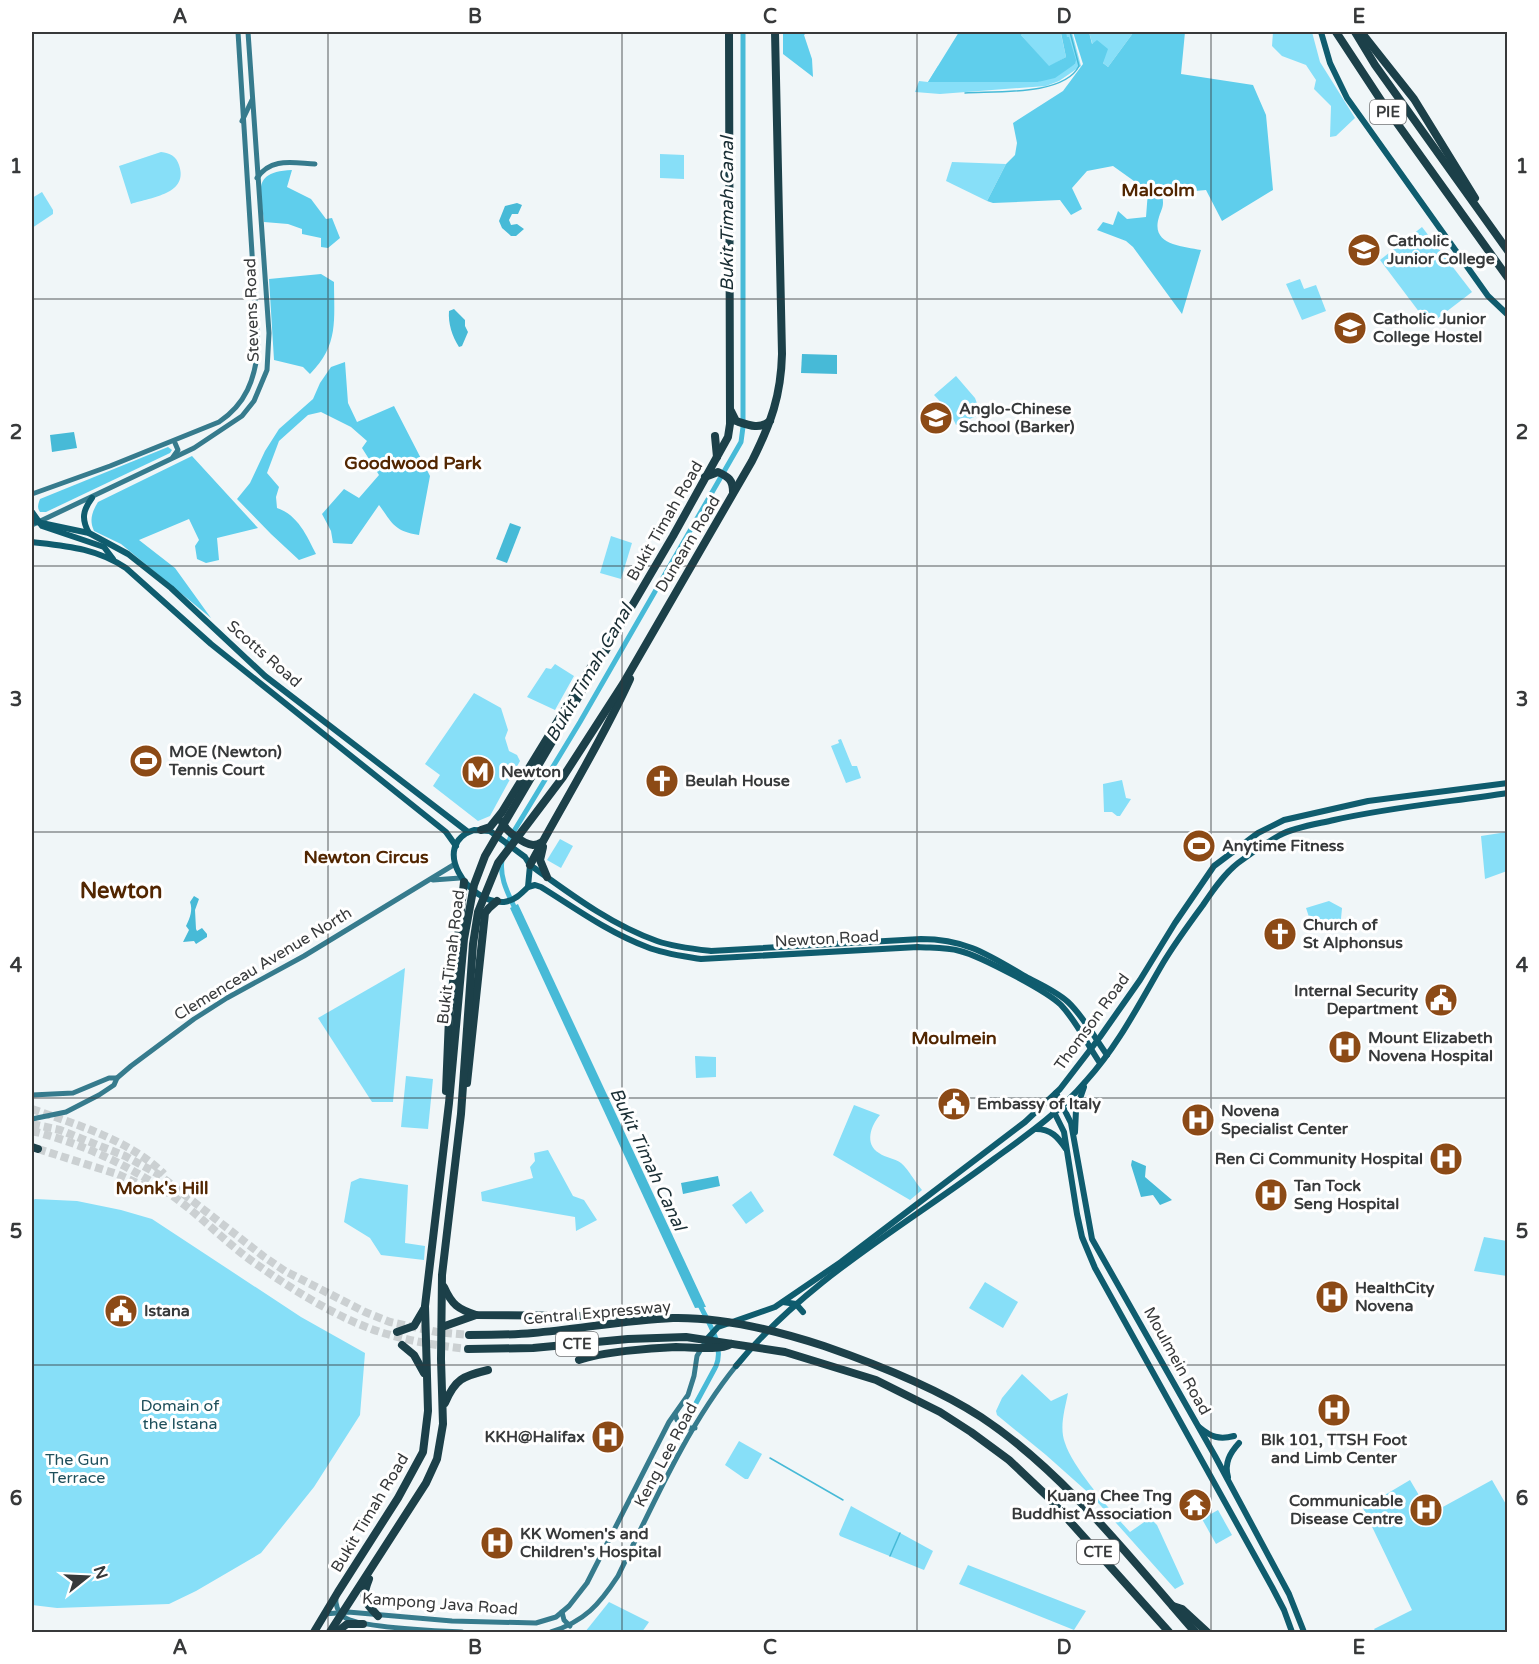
<svg xmlns="http://www.w3.org/2000/svg" width="1539" height="1664" viewBox="0 0 1539 1664" font-family="'Varela Round',sans-serif">
<style>
.green{fill:#87dff8}
.forest{fill:#5fceec}
.water{fill:#47bad7}
.lines{fill:none;stroke-linecap:round;stroke-linejoin:round}
.stream{stroke:#47bad7;stroke-width:1.5}
.canal{stroke:#47bad7;stroke-width:5}
.highway-tunnel{stroke:#cbd0d2;stroke-width:8;stroke-dasharray:8 4;stroke-linecap:butt}
.secondary{stroke:#367b8d;stroke-width:5}
.primary{stroke:#0f5c6e;stroke-width:6}
.highway{stroke:#1c4049;stroke-width:8}
.grid{fill:none;stroke:#37393a;stroke-width:1.5;stroke-opacity:0.55}
.labels{text-anchor:middle;dominant-baseline:central;stroke-width:6;stroke-linejoin:round;paint-order:stroke}
.shield{fill:#fff;stroke:#737475;stroke-width:1.5}
.shield-label{font-size:15px;font-weight:bold;fill:#37393a}
.poi-label{font-size:16px;font-weight:bold;fill:#37393a;stroke:#fff;text-anchor:start}
.street-label{font-size:16px;fill:#37393a;stroke:#fff}
.park-label{font-size:16px;fill:#1e4f5b;stroke:#fff}
.neighbourhood-label{font-size:18px;font-weight:bold;fill:#522601;stroke:#fff}
.water-label{font-size:18px;font-style:italic;fill:#1a2e34;stroke:#fff}
.district-label{font-size:22px;font-weight:bold;fill:#522601;stroke:#fff}
.neatline{fill:none;stroke:#37393a;stroke-width:2}
.grid-label{font-size:20px;text-anchor:middle;font-weight:bold;fill:#37393a}
</style>
<rect width="100%" height="100%" fill="#f0f6f8"/>
<g class="green">
<path d="M1025,32H1072L1081,66L1059,81L1046,86L940,94L915,92L919,81L928,82L938,66L970,82H1038L1075,64L1067,37L1061,34L1066,57L1049,67L1021,35Z"/>
<path d="M1089,32H1137L1133,33L1108,67C1097,59 1092,44 1089,32Z"/>
<path d="M1273,32H1312L1320,62L1355,118L1336,136L1330,137L1331,106L1314,89L1316,80L1306,65L1282,56L1272,46Z"/>
<path d="M161,152C170,153 176,156 179,165C189,194 152,197 131,204L119,166Z"/>
<path d="M660,154L684,155V179L660,178Z"/>
<path d="M952,162L1006,164L987,201L946,181Z"/>
<path d="M42,192L53,210V214L32,228V198Z"/>
<path d="M1422,227L1472,292L1429,325L1380,260Z"/>
<path d="M1300,279L1304,289L1316,285L1326,311L1302,320L1286,284Z"/>
<path d="M956,376L975,398L981,414L956,425L950,412L934,395Z"/>
<path d="M611,536L632,543L621,579L600,573Z"/>
<path d="M555,664L574,676L555,710L527,697L546,668L551,669Z"/>
<path d="M474,693L501,708L508,730L505,738L509,751L517,755L520,761L490,816L478,821L433,786L440,775L425,764Z"/>
<path d="M841,739L852,766H857L861,778L846,783L831,746L839,743L838,740Z"/>
<path d="M151,748L160,760L141,774L131,762Z"/>
<path d="M1122,780L1126,798L1131,799L1120,816H1117L1112,812H1104L1103,784Z"/>
<path d="M1507,832V871L1485,879L1481,836Z"/>
<path d="M560,839L573,846L561,868L547,860Z"/>
<path d="M1329,901L1342,908L1340,930L1312,926L1306,908Z"/>
<path d="M405,968L393,1102H372L318,1018Z"/>
<path d="M695,1056L716,1057V1077L696,1078Z"/>
<path d="M406,1076L433,1079L428,1129L401,1127Z"/>
<path d="M854,1105L880,1115C871,1125 864,1144 879,1153C886,1158 894,1158 901,1163C909,1170 915,1182 922,1190L910,1200L833,1155Z"/>
<path d="M548,1150L573,1196L584,1200L597,1220L576,1231L575,1217L482,1201L481,1192L533,1178L530,1167L535,1161L534,1153Z"/>
<path d="M360,1178L408,1185L405,1243L425,1246L424,1260L381,1255L370,1238L344,1222L351,1182Z"/>
<path d="M751,1191L764,1211L746,1224L732,1205Z"/>
<path d="M35,1199L77,1201L121,1210L152,1219L301,1317L365,1353L360,1415L314,1487L261,1553L196,1591L169,1604L57,1608L32,1605V1201Z"/>
<path d="M1484,1237L1507,1241V1276L1474,1271Z"/>
<path d="M985,1282L1018,1302L1003,1328L969,1308Z"/>
<path d="M1022,1374L1051,1401L1068,1393C1065,1409 1059,1427 1065,1443C1073,1468 1111,1511 1130,1532L1150,1518L1157,1525L1184,1584L1175,1589L1092,1496L1046,1455L997,1415L996,1411L1002,1398Z"/>
<path d="M739,1441L762,1454L748,1479H745L725,1465Z"/>
<path d="M1410,1480L1430,1514L1492,1480L1507,1506V1632H1376L1374,1629L1412,1610L1363,1508Z"/>
<path d="M851,1506L933,1551L924,1570L840,1536L839,1534Z"/>
<path d="M1218,1510L1232,1535L1216,1544L1202,1519Z"/>
<path d="M968,1565L1086,1611L1074,1630L959,1584Z"/>
<path d="M609,1602L649,1622L642,1632H585Z"/>
</g>
<g class="forest">
<path d="M783,32H807L804,35L812,59L813,77L783,54Z"/>
<path d="M959,32H1025L1021,35L1049,66L1066,57L1061,33L1066,32L1067,37H1069L1076,60L1075,64L1055,78L1038,82H928Z"/>
<path d="M1073,32H1089L1092,44L1097,40L1108,49L1103,63L1108,67L1133,33L1185,32L1181,74L1253,85L1266,115L1273,190L1222,221L1206,190L1162,194C1164,206 1163,206 1159,217C1150,245 1182,246 1201,250L1182,314L1133,247L1126,241L1097,230L1103,222L1113,225L1118,211L1127,219L1146,217L1148,191L1113,166L1087,171L1072,188L1082,209L1071,215L1060,200L993,203L987,201L1006,164L1015,155L1017,143L1013,123L1063,91L1083,64Z"/>
<path d="M292,170L287,187L311,199L326,219L332,218L340,238L328,248L321,247V238L302,234V229L288,224L264,222C261,190 251,172 292,170Z"/>
<path d="M321,274L334,282C334,320 339,345 310,374L303,367L274,360L269,279Z"/>
<path d="M345,362L348,403L357,422L394,406L430,476L419,535C394,531 393,524 379,505L352,544L333,543L331,531L322,514L344,489L359,498L379,475L362,448L367,441L351,427L321,412L308,415L279,441L267,473L279,487L276,497L277,508C298,515 307,536 316,554L299,560L271,534L237,499L250,483L265,451L279,429L313,399L320,383L331,367Z"/>
<path d="M168,447L172,450L170,453L46,512H40C37,508 38,504 40,499Z"/>
<path d="M192,456L258,528L217,538L219,560L206,563L197,559L195,546L199,540L189,519L139,540L175,568L211,618L121,544L94,531C89,520 92,512 98,502Z"/>
</g>
<g class="water">
<path d="M517,203L522,205L518,214H512L509,220L511,225L517,224L524,229L516,236H511L502,228L499,221L505,206Z"/>
<path d="M454,309L465,320V326L468,332L462,346L459,347C452,336 448,323 449,311Z"/>
<path d="M802,354L837,355V374L801,373Z"/>
<path d="M74,432L77,448L52,452L50,435Z"/>
<path d="M510,523L521,527L507,563L496,559Z"/>
<path d="M194,896L199,899L195,910L196,929L197,931L202,928L207,934V937L196,944L194,941L183,942L189,930L186,926C190,918 193,910 190,902Z"/>
<path d="M518,904L706,1307L695,1308L510,908Z"/>
<path d="M1132,1160L1146,1166L1145,1177L1172,1200L1160,1205L1153,1195L1141,1197L1131,1165Z"/>
<path d="M718,1176L720,1186L683,1194L681,1183Z"/>
</g>
<g class="lines">
<g class="stream">
<path d="M965,93C995,91 1064,96 1079,66L1070,32"/>
<path d="M770,1458L843,1500"/>
<path d="M890,1556L900,1533"/>
</g>
<g class="canal">
<path d="M507,846L511,836L580,722L741,442L743,427V32"/>
<path d="M502,860C499,878 509,895 516,911"/>
<path d="M699,1303C707,1321 725,1345 716,1366"/>
<path d="M695,1405L715,1368"/>
</g>
<g class="highway-tunnel">
<path d="M32,1109C77,1125 128,1139 164,1174"/>
<path d="M32,1124L60,1130L125,1156L158,1174L263,1256L285,1271L365,1312L390,1322L437,1332L469,1335"/>
<path d="M32,1131C85,1144 138,1169 182,1203C208,1223 232,1248 259,1266C296,1292 344,1322 387,1334C414,1342 440,1346 468,1349"/>
<path d="M38,1149L117,1174L162,1194"/>
</g>
<g class="secondary">
<path d="M242,121L252,100"/>
<path d="M257,178C271,157 293,163 315,164"/>
<path d="M173,457L178,450L175,443"/>
<path d="M32,494L110,466L219,422C246,404 255,379 258,348L238,32"/>
<path d="M32,525L194,448L242,416L254,401L267,370L269,333L248,32"/>
<path d="M433,880L460,878"/>
<path d="M32,1095L73,1093L109,1078H117"/>
<path d="M32,1119L66,1112L99,1095L114,1085L117,1078L131,1066L194,1019L227,998L304,956L455,864"/>
<path d="M675,1414L677,1420L685,1428H695"/>
<path d="M336,1596C335,1604 338,1612 344,1617C359,1628 440,1631 462,1632"/>
<path d="M562,1612L564,1620L570,1626"/>
<path d="M325,1614L348,1612L452,1621L536,1623L556,1617L569,1606L587,1583L669,1422L688,1395L694,1376L697,1356L707,1339"/>
<path d="M551,1632C585,1621 599,1605 618,1576C652,1507 687,1426 736,1366"/>
</g>
<g class="primary">
<path d="M1321,32L1330,63L1347,98L1488,296L1508,315"/>
<path d="M32,512L42,526L104,547L113,559"/>
<path d="M32,521L89,533L128,554L171,588L265,676L468,832"/>
<path d="M89,533C81,519 83,510 92,498"/>
<path d="M32,542C66,546 96,548 126,568L211,644L446,832L456,846"/>
<path d="M474,830L490,831L525,857L530,865L528,887C521,894 514,901 504,902C468,904 429,845 474,830Z"/>
<path d="M530,865C569,893 611,925 657,941C674,947 693,949 711,951L921,939C967,939 990,956 1028,978C1042,985 1057,992 1068,1002C1084,1017 1094,1037 1107,1055"/>
<path d="M528,887L535,885L541,887C575,908 609,933 647,947C664,954 683,956 701,959L918,947C932,948 946,947 960,951C980,956 1047,991 1061,1005C1077,1022 1087,1044 1100,1063"/>
<path d="M1056,1093L1071,1123L1092,1239L1215,1456L1289,1594L1304,1632"/>
<path d="M1048,1100L1064,1132L1077,1214L1082,1237L1095,1268L1272,1587L1284,1610L1292,1632"/>
<path d="M1036,1129C1051,1129 1058,1137 1066,1149"/>
<path d="M1075,1132L1076,1110L1084,1087"/>
<path d="M783,1302L796,1304L803,1312"/>
<path d="M707,1339L718,1327L775,1307L841,1262L1025,1122L1060,1089L1100,1037L1140,980L1175,923L1214,866L1258,833L1284,820L1368,801L1508,783"/>
<path d="M736,1366C806,1280 906,1225 994,1159C1027,1135 1060,1112 1086,1081C1118,1046 1139,1004 1163,963C1175,943 1189,924 1203,905C1213,890 1224,874 1238,863C1251,853 1266,843 1280,835C1295,827 1317,824 1334,820C1391,807 1449,802 1508,793"/>
<path d="M1199,1427C1211,1437 1219,1440 1234,1436"/>
<path d="M1228,1477C1224,1463 1230,1453 1239,1443"/>
</g>
<g class="highway">
<path d="M1336,32L1384,105L1508,278"/>
<path d="M1355,32L1375,65L1508,251"/>
<path d="M1361,32L1414,99L1475,198"/>
<path d="M731,411L736,421C748,425 760,430 770,421"/>
<path d="M715,436L717,457"/>
<path d="M705,477L718,472C728,477 733,479 733,492"/>
<path d="M502,822C505,830 523,844 533,845C536,845 539,844 542,842"/>
<path d="M481,830L490,827L502,812L592,665"/>
<path d="M543,847L540,860L547,877"/>
<path d="M530,865C563,803 601,743 630,679"/>
<path d="M467,1083L485,913L489,908L497,901"/>
<path d="M446,1091L449,1018L464,882"/>
<path d="M32,1147L38,1149"/>
<path d="M444,1287C452,1305 458,1309 476,1315L585,1316L638,1314L657,1316"/>
<path d="M442,1327L476,1315"/>
<path d="M397,1332L414,1326L424,1309"/>
<path d="M469,1335C490,1335 511,1335 533,1333C579,1329 626,1320 673,1318C722,1317 778,1331 824,1346C876,1364 935,1387 981,1417C1064,1472 1130,1558 1195,1632"/>
<path d="M402,1345L414,1355L424,1373"/>
<path d="M468,1349L533,1348L628,1339L686,1337L785,1352L876,1380L940,1412L971,1432L1009,1460L1047,1496L1169,1632"/>
<path d="M579,1360C602,1352 650,1348 676,1347C691,1347 719,1351 731,1344"/>
<path d="M445,1403C455,1379 463,1376 488,1370"/>
<path d="M369,1579C361,1599 364,1601 378,1616"/>
<path d="M1173,1606L1182,1609L1207,1632"/>
<path d="M314,1632L338,1592L398,1498L423,1452L428,1411L425,1306L449,1103L464,939L474,885L485,856L673,536L728,437L730,424L729,32"/>
<path d="M330,1632L426,1483L437,1459L443,1424L441,1359L442,1275L461,1114L473,944L478,912L498,863L563,777L623,684L752,461C771,423 781,396 782,354L775,32"/>
<path d="M337,1632L347,1624H363"/>
</g>
</g>
<path class="grid" d="M328,32V1632M622,32V1632M917,32V1632M1211,32V1632M32,299H1508M32,566H1508M32,832H1508M32,1098H1508M32,1365H1508"/>
<defs>
<symbol id="university-disc" viewBox="-11 -11 22 22"><circle r="9.5" fill="#8c4a16" stroke="#fff"/><path d="M0-5L7-2L0 1L-7-2ZM-4 1L0 2.5L4 1V4Q0 6-4 4Z" fill="#fff"/></symbol>
<symbol id="school-disc" viewBox="-11 -11 22 22"><circle r="9.5" fill="#8c4a16" stroke="#fff"/><path d="M0-5L7-2L0 1L-7-2ZM-4 1L0 2.5L4 1V4Q0 6-4 4Z" fill="#fff"/></symbol>
<symbol id="stadium-disc" viewBox="-11 -11 22 22"><circle r="9.5" fill="#8c4a16" stroke="#fff"/><path d="M0-5a6.5 5 0 1 0 0 10a6.5 5 0 1 0 0-10ZM-3.5-1.8h7v3.6h-7Z" fill="#fff"/></symbol>
<symbol id="metro-disc" viewBox="-11 -11 22 22"><circle r="9.5" fill="#8c4a16" stroke="#fff"/><path d="M-5.5 5V-5H-3L0 0L3-5H5.5V5H3V-.5L0 4L-3-.5V5Z" fill="#fff"/></symbol>
<symbol id="church-disc" viewBox="-11 -11 22 22"><circle r="9.5" fill="#8c4a16" stroke="#fff"/><path d="M-1.2-6h2.4v3.5h3.3v2.4h-3.3V6h-2.4V-.1h-3.3v-2.4h3.3Z" fill="#fff"/></symbol>
<symbol id="civic-disc" viewBox="-11 -11 22 22"><circle r="9.5" fill="#8c4a16" stroke="#fff"/><path d="M-.6-6.5H3V-4.5H.6V-3L4-1V1h2V6H-6V1h2V-1L-.6-3ZM-1.2 2.5V6h2.4V2.5Z" fill="#fff"/></symbol>
<symbol id="hospital-disc" viewBox="-11 -11 22 22"><circle r="9.5" fill="#8c4a16" stroke="#fff"/><path d="M-5-5h3v3.5h4V-5h3V5h-3V1.5h-4V5h-3Z" fill="#fff"/></symbol>
<symbol id="temple-disc" viewBox="-11 -11 22 22"><circle r="9.5" fill="#8c4a16" stroke="#fff"/><path d="M0-6L5-2H3V0L6.5 2.5H4V6H1.5V3h-3V6H-4V2.5H-6.5L-3 0V-2H-5Z" fill="#fff"/></symbol>
</defs>
<g fill-rule="evenodd">
<use href="#university-disc" x="1345" y="231" width="38" height="38"/>
<use href="#university-disc" x="1331" y="309" width="38" height="38"/>
<use href="#school-disc" x="917" y="399" width="38" height="38"/>
<use href="#stadium-disc" x="127" y="742" width="38" height="38"/>
<use href="#metro-disc" x="459" y="753" width="38" height="38"/>
<use href="#church-disc" x="643" y="762" width="38" height="38"/>
<use href="#stadium-disc" x="1180" y="827" width="38" height="38"/>
<use href="#church-disc" x="1261" y="915" width="38" height="38"/>
<use href="#civic-disc" x="1422" y="981" width="38" height="38"/>
<use href="#hospital-disc" x="1326" y="1028" width="38" height="38"/>
<use href="#civic-disc" x="935" y="1085" width="38" height="38"/>
<use href="#hospital-disc" x="1179" y="1101" width="38" height="38"/>
<use href="#hospital-disc" x="1427" y="1140" width="38" height="38"/>
<use href="#hospital-disc" x="1252" y="1176" width="38" height="38"/>
<use href="#hospital-disc" x="1313" y="1278" width="38" height="38"/>
<use href="#civic-disc" x="102" y="1292" width="38" height="38"/>
<use href="#hospital-disc" x="1315" y="1391" width="38" height="38"/>
<use href="#hospital-disc" x="589" y="1418" width="38" height="38"/>
<use href="#temple-disc" x="1176" y="1486" width="38" height="38"/>
<use href="#hospital-disc" x="1407" y="1491" width="38" height="38"/>
<use href="#hospital-disc" x="478" y="1524" width="38" height="38"/>
</g>
<g class="labels">
<g class="shield">
<rect x="1370" y="100" width="36" height="24" rx="4.5"/>
<rect x="556" y="1332" width="42" height="24" rx="4.5"/>
<rect x="1077" y="1540" width="42" height="24" rx="4.5"/>
</g>
<g class="shield-label">
<text x="1388" y="112">PIE</text>
<text x="577" y="1344">CTE</text>
<text x="1098" y="1552">CTE</text>
</g>
<g class="poi-label">
<text x="1387" y="241">Catholic<tspan x="1387" dy="18">Junior College</tspan></text>
<text x="1373" y="319">Catholic Junior<tspan x="1373" dy="18">College Hostel</tspan></text>
<text x="959" y="409">Anglo-Chinese<tspan x="959" dy="18">School (Barker)</tspan></text>
<text x="169" y="752">MOE (Newton)<tspan x="169" dy="18">Tennis Court</tspan></text>
<text x="501" y="772">Newton</text>
<text x="685" y="781">Beulah House</text>
<text x="1222" y="846">Anytime Fitness</text>
<text x="1303" y="925">Church of<tspan x="1303" dy="18">St Alphonsus</tspan></text>
<text x="1418" y="991" text-anchor="end">Internal Security<tspan x="1418" dy="18">Department</tspan></text>
<text x="1368" y="1038">Mount Elizabeth<tspan x="1368" dy="18">Novena Hospital</tspan></text>
<text x="977" y="1104">Embassy of Italy</text>
<text x="1221" y="1111">Novena<tspan x="1221" dy="18">Specialist Center</tspan></text>
<text x="1423" y="1159" text-anchor="end">Ren Ci Community Hospital</text>
<text x="1294" y="1186">Tan Tock<tspan x="1294" dy="18">Seng Hospital</tspan></text>
<text x="1355" y="1288">HealthCity<tspan x="1355" dy="18">Novena</tspan></text>
<text x="144" y="1311">Istana</text>
<text x="585" y="1437" text-anchor="end">KKH@Halifax</text>
<text x="1334" y="1440" text-anchor="middle">Blk 101, TTSH Foot<tspan x="1334" dy="18">and Limb Center</tspan></text>
<text x="1172" y="1496" text-anchor="end">Kuang Chee Tng<tspan x="1172" dy="18">Buddhist Association</tspan></text>
<text x="1403" y="1501" text-anchor="end">Communicable<tspan x="1403" dy="18">Disease Centre</tspan></text>
<text x="520" y="1534">KK Women's and<tspan x="520" dy="18">Children's Hospital</tspan></text>
</g>
<g class="street-label">
<text transform="translate(252 310) rotate(-92)">Stevens Road</text>
<text transform="translate(665 521) rotate(-60)">Bukit Timah Road</text>
<text transform="translate(688 544) rotate(-59)">Dunearn Road</text>
<text transform="translate(264 654) rotate(41)">Scotts Road</text>
<text transform="translate(827 939) rotate(-3)">Newton Road</text>
<text transform="translate(451 957) rotate(-83)">Bukit Timah Road</text>
<text transform="translate(263 964) rotate(-31)">Clemenceau Avenue North</text>
<text transform="translate(1092 1022) rotate(-54)">Thomson Road</text>
<text transform="translate(597 1313) rotate(-5)">Central Expressway</text>
<text transform="translate(1177 1361) rotate(61)">Moulmein Road</text>
<text transform="translate(666 1455) rotate(-62)">Keng Lee Road</text>
<text transform="translate(370 1513) rotate(-59)">Bukit Timah Road</text>
<text transform="translate(440 1604) rotate(4)">Kampong Java Road</text>
</g>
<g class="park-label">
<text x="180" y="1406">Domain of<tspan x="180" dy="18">the Istana</tspan></text>
<text x="77" y="1460">The Gun<tspan x="77" dy="18">Terrace</tspan></text>
</g>
<g class="neighbourhood-label">
<text x="1158" y="190">Malcolm</text>
<text x="413" y="463">Goodwood Park</text>
<text x="366" y="857">Newton Circus</text>
<text x="954" y="1038">Moulmein</text>
<text x="162" y="1188">Monk's Hill</text>
</g>
<g class="water-label">
<text transform="translate(727 214) rotate(-90)">Bukit Timah Canal</text>
<text transform="translate(589 673) rotate(-60)">Bukit Timah Canal</text>
<text transform="translate(648 1159) rotate(65)">Bukit Timah Canal</text>
</g>
<g class="district-label">
<text x="121" y="891">Newton</text>
</g>
</g>
<rect width="1539" height="1664" fill="none" stroke="#ffffff" stroke-width="66"/>
<g transform="translate(87 1577) rotate(72)" stroke="#ffffff" stroke-width="4.5" paint-order="stroke">
<path d="M0-4.5L10 22L0 15L-10 22Z" fill="#37393a"/>
<text y="-9" font-size="16" font-weight="bold" text-anchor="middle" fill="#37393a">N</text>
</g>
<rect x="33" y="33" width="1473" height="1598" class="neatline"/>
<g class="grid-label">
<text x="180" y="23">A</text>
<text x="475" y="23">B</text>
<text x="770" y="23">C</text>
<text x="1064" y="23">D</text>
<text x="1359" y="23">E</text>
<text x="16" y="173">1</text>
<text x="1522" y="173">1</text>
<text x="16" y="439">2</text>
<text x="1522" y="439">2</text>
<text x="16" y="706">3</text>
<text x="1522" y="706">3</text>
<text x="16" y="972">4</text>
<text x="1522" y="972">4</text>
<text x="16" y="1238">5</text>
<text x="1522" y="1238">5</text>
<text x="16" y="1505">6</text>
<text x="1522" y="1505">6</text>
<text x="180" y="1654">A</text>
<text x="475" y="1654">B</text>
<text x="770" y="1654">C</text>
<text x="1064" y="1654">D</text>
<text x="1359" y="1654">E</text>
</g>
</svg>
